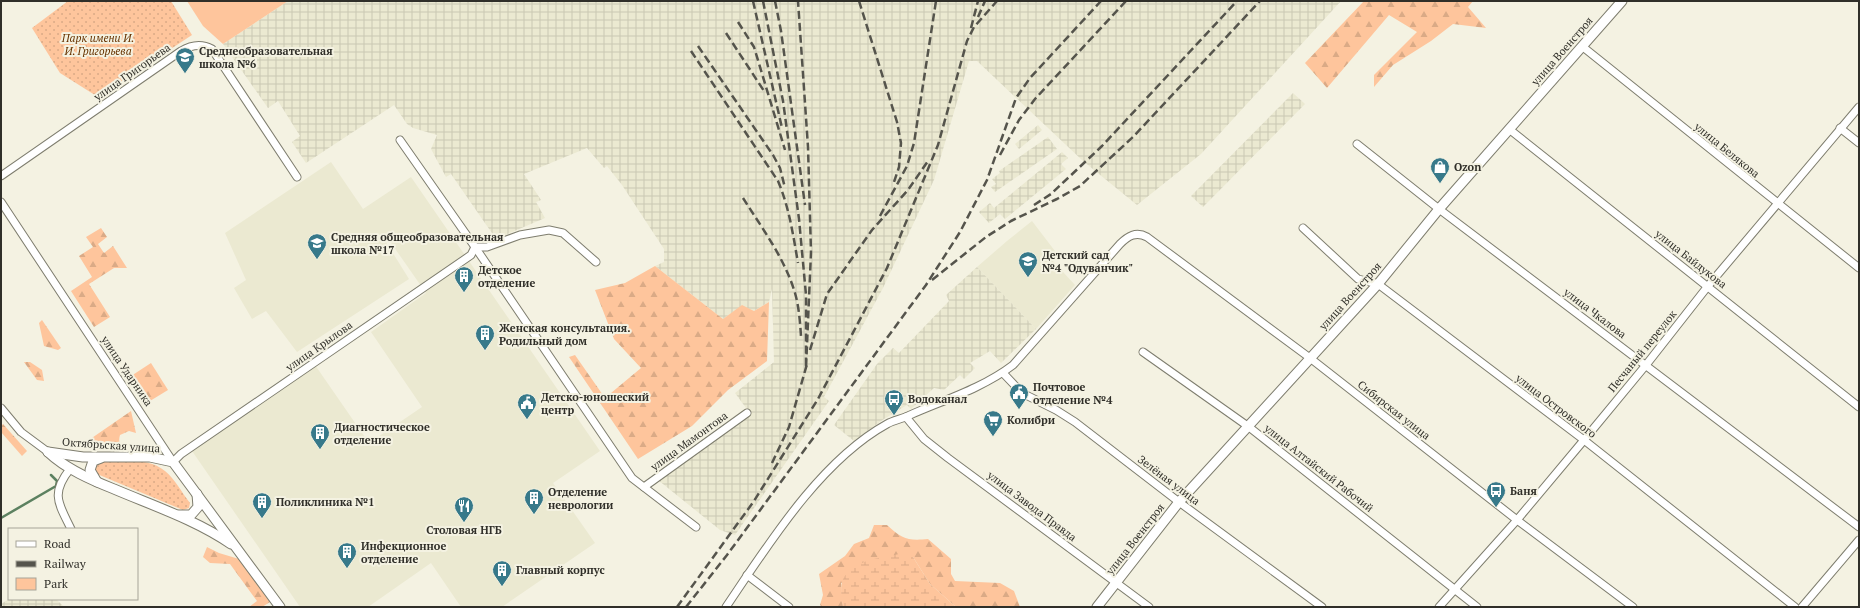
<svg xmlns="http://www.w3.org/2000/svg" width="1860" height="608" viewBox="0 0 1860 608" font-family="'PT Serif',serif">
<style>
.built{fill:#ebe9d1}
.industrial{fill:url(#industrial-grid)}
.green{fill:url(#green-dots)}
.forest{fill:url(#forest-firs)}
.wetland{fill:url(#wetland-marsh)}
.pitch{fill:#fec59c}
.lines{fill:none;stroke-linecap:round;stroke-linejoin:round}
.stream{stroke:#5c8160;stroke-width:2.5}
.minor-casing{stroke:#7e7d6e;stroke-width:9}
.tertiary-casing{stroke:#7e7d6e;stroke-width:11}
.minor{stroke:#fff;stroke-width:7}
.tertiary{stroke:#fff;stroke-width:9}
.rail{stroke:#55544c;stroke-width:2.5;stroke-dasharray:8 4;stroke-linecap:butt}
.labels{text-anchor:middle;dominant-baseline:central;stroke-width:4;stroke-linejoin:round;paint-order:stroke}
.park-label{font-size:11px;font-style:italic;fill:#673300;stroke:#f4f2e2}
.poi-label{font-size:11px;font-weight:bold;fill:#302f29;stroke:#f4f2e2;text-anchor:start}
.street-label{font-size:11px;fill:#302f29;stroke:#f4f2e2}
</style>
<defs>
<pattern id="industrial-grid" width="8" height="8" patternUnits="userSpaceOnUse"><rect width="8" height="8" fill="#ebe9d1"/><path d="M0 4h8M4 0v8" fill="none" stroke="#cac8b3"/></pattern>
<pattern id="green-dots" width="8" height="8" patternUnits="userSpaceOnUse"><rect width="8" height="8" fill="#fec59c"/><path d="M2 2h.1M6 6h.1" fill="none" stroke="#daaa86" stroke-width="1.8" stroke-linecap="round"/></pattern>
<pattern id="forest-firs" width="22" height="20" patternUnits="userSpaceOnUse"><rect width="22" height="20" fill="#fec59c"/><path d="M5 1l3.5 6h-7zM16 11l3.5 6h-7z" fill="#daaa86"/></pattern>
<pattern id="wetland-marsh" width="20" height="14" patternUnits="userSpaceOnUse"><rect width="20" height="14" fill="#fec59c"/><path d="M1 5h8M5 5V1M11 12h8M15 12V8" fill="none" stroke="#daaa86"/></pattern>
</defs>
<rect width="100%" height="100%" fill="#f4f2e2"/>
<g class="built">
<path d="M331,162L363,209L411,177L600,451L553,483L595,543L502,607H461L431,563L368,607H300L192,451L315,365L369,443L422,407L371,332L426,293L389,240L386,242L409,279L297,352L266,311L252,319L234,288L246,280L225,233Z"/>
<path d="M1032,221L1058,255L1052,260L1075,285L1036,329L977,267L1007,241Z"/>
</g>
<g class="industrial">
<path d="M288,1H1341L1201,154L1137,205L1083,161L977,61H969L934,180L883,288L824,397L829,401L735,535L720,530L653,476L686,453L746,408L735,393L774,362L772,289L769,302L754,311L742,306L723,319L655,266L664,262V249L622,185L607,166L604,168L587,148L524,174L541,200L536,202L545,218L496,239L451,174L446,177L431,149L437,135L413,128L407,124L394,105L306,163L292,142L300,136L278,101L268,108L223,44Z"/>
<path d="M1293,93L1305,104L1203,207L1191,196Z"/>
<path d="M1038,125L1042,130L1019,149L1015,144Z"/>
<path d="M1048,137L1057,149L995,192L991,187L996,184L992,179L1000,173L999,171Z"/>
<path d="M1062,152L1068,158L1061,164L1066,169L1005,219L1000,214L989,223L979,212L990,203L994,208Z"/>
<path d="M977,267L1036,329L1001,363L990,351L970,363L975,368L964,379L960,375L944,390L934,388L911,409L907,405L884,419L854,441L834,425L877,364L893,348L899,353L949,301L946,295Z"/>
<path d="M9,599H56L64,607H1V604Z"/>
</g>
<g class="green">
<path d="M68,1H171L192,35L98,97L60,73L32,28Z"/>
<path d="M99,461C120,462 148,456 165,471C175,479 182,493 190,503L189,508L183,510L97,474L95,467Z"/>
</g>
<g class="forest">
<path d="M1364,1H1473L1468,7L1486,28L1453,24L1431,41L1393,65L1374,87V75L1417,32L1389,15L1327,88L1305,63Z"/>
<path d="M101,228L107,237L98,244L104,253L113,246L127,268H114L89,284L110,317L94,327L71,291L92,277L79,256L93,247L86,237Z"/>
<path d="M655,266L723,319L742,305L754,311L769,302L767,361L728,390L692,426L638,459L569,357L575,355L605,398L641,368L614,339L595,290L625,283Z"/>
<path d="M42,320L61,348L58,350L44,346L39,323Z"/>
<path d="M24,362H30L42,370L44,381L37,380Z"/>
<path d="M151,363L168,390L145,404L128,378Z"/>
<path d="M131,411L136,433L129,431L120,435C118,442 120,445 125,450H96L86,442Z"/>
<path d="M3,424L27,451L22,456L1,432V426Z"/>
<path d="M874,525H887C902,539 908,541 928,539L951,559V574L955,581L1000,583L1014,591L1020,607H956L930,584L913,557L841,583L843,607H822L820,605L823,595L819,574L845,556L854,544L869,538Z"/>
<path d="M207,547L219,553L239,559L270,602L262,607H249L257,601L230,564L210,563L203,557Z"/>
</g>
<path class="wetland" d="M899,554H906L913,557L930,584L956,607H843C842,600 840,589 842,582C849,560 881,558 899,554Z"/>
<path class="pitch" d="M187,1H288L223,44L203,26Z"/>
<g class="lines">
<path class="stream" d="M1,518L56,486L57,481L51,475"/>
<defs>
<g id="minor">
<path d="M1583,47L1859,268"/>
<path d="M1840,128L1859,143"/>
<path d="M1509,129L1859,407"/>
<path d="M400,140L475,247L632,478L696,527"/>
<path d="M1357,144L1439,209L1859,527"/>
<path d="M1,176L181,51C191,45 201,43 212,49L297,177"/>
<path d="M1,202L173,462L181,454L471,255L475,247H487L520,235L549,230L563,233L596,262"/>
<path d="M1303,228L1358,279L1378,284L1584,440L1795,607"/>
<path d="M1143,352L1249,427L1477,607"/>
<path d="M1003,373L1022,393L1056,410L1075,422L1179,502L1322,607"/>
<path d="M1,408L21,432L48,452"/>
<path d="M906,417L924,439L948,458L1149,607"/>
<path d="M70,469C50,494 59,504 71,529"/>
<path d="M644,487L747,413"/>
<path d="M747,575L789,607"/>
<path d="M726,607C768,545 820,461 887,424C894,420 902,419 910,415C944,400 983,388 1013,365L1120,244C1128,236 1136,231 1147,237L1310,358L1517,520L1633,607"/>
<path d="M1439,607L1517,520L1584,440L1646,365L1708,286L1859,107"/>
<path d="M1802,607L1859,540"/>
</g>
<g id="tertiary">
<path d="M48,452L83,457H150L173,462L280,607"/>
<path d="M48,452C66,469 91,480 114,489C154,506 196,520 231,544"/>
<path d="M97,482L90,470L93,461L101,458"/>
<path d="M179,515H191L198,507L197,494"/>
<path d="M1097,607L1179,502L1378,284L1439,209L1622,1"/>
</g>
</defs>
<use href="#minor" class="minor-casing"/>
<use href="#tertiary" class="tertiary-casing"/>
<use href="#minor" class="minor"/>
<use href="#tertiary" class="tertiary"/>
<g class="rail">
<path d="M753,1L782,128"/>
<path d="M763,1L783,101L799,219L806,295V368L811,252L808,147L798,1"/>
<path d="M775,1L781,31L805,205"/>
<path d="M859,1L897,122L901,143L899,167L894,182"/>
<path d="M978,17L985,1"/>
<path d="M738,22L754,47L785,150"/>
<path d="M971,28L978,1"/>
<path d="M726,33L764,91"/>
<path d="M698,46L773,155L780,168L785,188"/>
<path d="M691,51L778,181C789,207 793,234 798,263"/>
<path d="M1000,155L1019,120L1035,99L1126,1"/>
<path d="M743,198C762,228 785,259 795,293C799,307 800,322 801,336"/>
<path d="M1034,205L1051,194L1102,146L1237,1"/>
<path d="M880,216L907,166L914,143L936,1"/>
<path d="M932,280L986,237L1011,221L1057,199L1080,186L1133,137L1260,1"/>
<path d="M810,350L827,294L872,230L908,190L928,161"/>
<path d="M772,463L789,427L807,364"/>
<path d="M677,607L754,501L818,399L887,268L938,145L967,41L974,27L997,1"/>
<path d="M686,607L727,555L926,285L960,232L987,180L1016,98L1030,78L1101,1"/>
</g>
</g>
<defs>
<symbol id="school-pin" viewBox="-11 -11 22 30"><path d="M0 17L-7.5 6A9.5 9.5 0 1 1 7.5 6Z" fill="#37798a" stroke="#f4f2e2"/><path d="M0-5L7-2L0 1L-7-2ZM-4 1L0 2.5L4 1V4Q0 6-4 4Z" fill="#fff"/></symbol>
<symbol id="shop-pin" viewBox="-11 -11 22 30"><path d="M0 17L-7.5 6A9.5 9.5 0 1 1 7.5 6Z" fill="#37798a" stroke="#f4f2e2"/><path d="M-5-2.5h2.3a2.7 3.5 0 0 1 5.4 0H5L5.5 6h-11ZM-1.5-2.5h3a1.5 2.3 0 0 0-3 0Z" fill="#fff"/></symbol>
<symbol id="building-pin" viewBox="-11 -11 22 30"><path d="M0 17L-7.5 6A9.5 9.5 0 1 1 7.5 6Z" fill="#37798a" stroke="#f4f2e2"/><path d="M-4-6H4V6H1V3H-1V6H-4ZM-2.5-4.3h1.7v1.8h-1.7ZM.8-4.3h1.7v1.8H.8ZM-2.5-1h1.7V.8h-1.7ZM.8-1h1.7V.8H.8Z" fill="#fff"/></symbol>
<symbol id="civic-pin" viewBox="-11 -11 22 30"><path d="M0 17L-7.5 6A9.5 9.5 0 1 1 7.5 6Z" fill="#37798a" stroke="#f4f2e2"/><path d="M-.6-6.5H3V-4.5H.6V-3L4-1V1h2V6H-6V1h2V-1L-.6-3ZM-1.2 2.5V6h2.4V2.5Z" fill="#fff"/></symbol>
<symbol id="bus-pin" viewBox="-11 -11 22 30"><path d="M0 17L-7.5 6A9.5 9.5 0 1 1 7.5 6Z" fill="#37798a" stroke="#f4f2e2"/><path d="M-5-6H5V4H4V6H2V4H-2V6H-4V4H-5ZM-3.5-4V0h7V-4ZM-3.5 1.2v1.5H-2V1.2ZM2 1.2v1.5H3.5V1.2Z" fill="#fff"/></symbol>
<symbol id="supermarket-pin" viewBox="-11 -11 22 30"><path d="M0 17L-7.5 6A9.5 9.5 0 1 1 7.5 6Z" fill="#37798a" stroke="#f4f2e2"/><path d="M-6-5.5h2.5l.6 2H6L4.5 2H-2.5L-4.4-4H-6ZM-1.5 3.2a1.3 1.3 0 1 0 .1 0ZM3 3.2a1.3 1.3 0 1 0 .1 0Z" fill="#fff"/></symbol>
<symbol id="restaurant-pin" viewBox="-11 -11 22 30"><path d="M0 17L-7.5 6A9.5 9.5 0 1 1 7.5 6Z" fill="#37798a" stroke="#f4f2e2"/><path d="M-5-6h1v4h1v-4h1v4h1v-4h1v5L-1.5 .5V6h-2V.5L-5-1ZM5-6V6H3V1.5H1.5Q1.5-4 5-6Z" fill="#fff"/></symbol>
</defs>
<g fill-rule="evenodd">
<use href="#school-pin" x="174" y="46" width="22" height="30"/>
<use href="#shop-pin" x="1429" y="156" width="22" height="30"/>
<use href="#school-pin" x="306" y="232" width="22" height="30"/>
<use href="#school-pin" x="1017" y="250" width="22" height="30"/>
<use href="#building-pin" x="453" y="265" width="22" height="30"/>
<use href="#building-pin" x="474" y="323" width="22" height="30"/>
<use href="#civic-pin" x="1008" y="382" width="22" height="30"/>
<use href="#bus-pin" x="883" y="388" width="22" height="30"/>
<use href="#civic-pin" x="516" y="392" width="22" height="30"/>
<use href="#supermarket-pin" x="982" y="409" width="22" height="30"/>
<use href="#building-pin" x="309" y="422" width="22" height="30"/>
<use href="#bus-pin" x="1485" y="480" width="22" height="30"/>
<use href="#building-pin" x="523" y="487" width="22" height="30"/>
<use href="#building-pin" x="251" y="491" width="22" height="30"/>
<use href="#restaurant-pin" x="453" y="495" width="22" height="30"/>
<use href="#building-pin" x="336" y="541" width="22" height="30"/>
<use href="#building-pin" x="491" y="559" width="22" height="30"/>
</g>
<g class="labels">
<g class="park-label">
<text x="98" y="38">Парк имени И.<tspan x="98" dy="13">И. Григорьева</tspan></text>
</g>
<g class="poi-label">
<text x="199" y="51">Среднеобразовательная<tspan x="199" dy="13">школа №6</tspan></text>
<text x="1454" y="167">Ozon</text>
<text x="331" y="237">Средняя общеобразовательная<tspan x="331" dy="13">школа №17</tspan></text>
<text x="1042" y="255">Детский сад<tspan x="1042" dy="13">№4 "Одуванчик"</tspan></text>
<text x="478" y="270">Детское<tspan x="478" dy="13">отделение</tspan></text>
<text x="499" y="328">Женская консультация.<tspan x="499" dy="13">Родильный дом</tspan></text>
<text x="1033" y="387">Почтовое<tspan x="1033" dy="13">отделение №4</tspan></text>
<text x="541" y="397">Детско-юношеский<tspan x="541" dy="13">центр</tspan></text>
<text x="908" y="399">Водоканал</text>
<text x="1007" y="420">Колибри</text>
<text x="334" y="427">Диагностическое<tspan x="334" dy="13">отделение</tspan></text>
<text x="1510" y="491">Баня</text>
<text x="548" y="492">Отделение<tspan x="548" dy="13">неврологии</tspan></text>
<text x="276" y="502">Поликлиника №1</text>
<text x="464" y="530" text-anchor="middle">Столовая НГБ</text>
<text x="361" y="546">Инфекционное<tspan x="361" dy="13">отделение</tspan></text>
<text x="516" y="570">Главный корпус</text>
</g>
<g class="street-label">
<text transform="translate(1562 51) rotate(-49)">улица Военстроя</text>
<text transform="translate(132 72) rotate(-35)">улица Григорьева</text>
<text transform="translate(1727 150) rotate(39)">улица Белякова</text>
<text transform="translate(1691 259) rotate(38)">улица Байдукова</text>
<text transform="translate(1350 296) rotate(-48)">улица Военстроя</text>
<text transform="translate(1595 313) rotate(37)">улица Чкалова</text>
<text transform="translate(319 346) rotate(-35)">улица Крылова</text>
<text transform="translate(1642 351) rotate(-51)">Песчаный переулок</text>
<text transform="translate(127 371) rotate(56)">улица Ударника</text>
<text transform="translate(1556 406) rotate(37)">улица Островского</text>
<text transform="translate(1394 410) rotate(38)">Сибирская улица</text>
<text transform="translate(689 441) rotate(-36)">улица Мамонтова</text>
<text transform="translate(111 445) rotate(4)">Октябрьская улица</text>
<text transform="translate(1319 468) rotate(38)">улица Алтайский Рабочий</text>
<text transform="translate(1169 480) rotate(37)">Зелёная улица</text>
<text transform="translate(1032 506) rotate(37)">улица Завода Правда</text>
<text transform="translate(1135 539) rotate(-52)">улица Военстроя</text>
</g>
</g>
<rect width="1860" height="608" fill="none" stroke="#302f29" stroke-width="4"/>
<rect x="8" y="528" width="130" height="72" fill="#f4f2e2" stroke="#a6a498"/>
<rect x="16" y="541" width="20" height="6" fill="#ffffff" stroke="#a6a498"/>
<text x="44" y="548" font-size="12" fill="#302f29">Road</text>
<rect x="16" y="561" width="20" height="6" fill="#55544c" stroke="#a6a498"/>
<text x="44" y="568" font-size="12" fill="#302f29">Railway</text>
<rect x="16" y="578" width="20" height="12" fill="#fec59c" stroke="#a6a498"/>
<text x="44" y="588" font-size="12" fill="#302f29">Park</text>
</svg>
